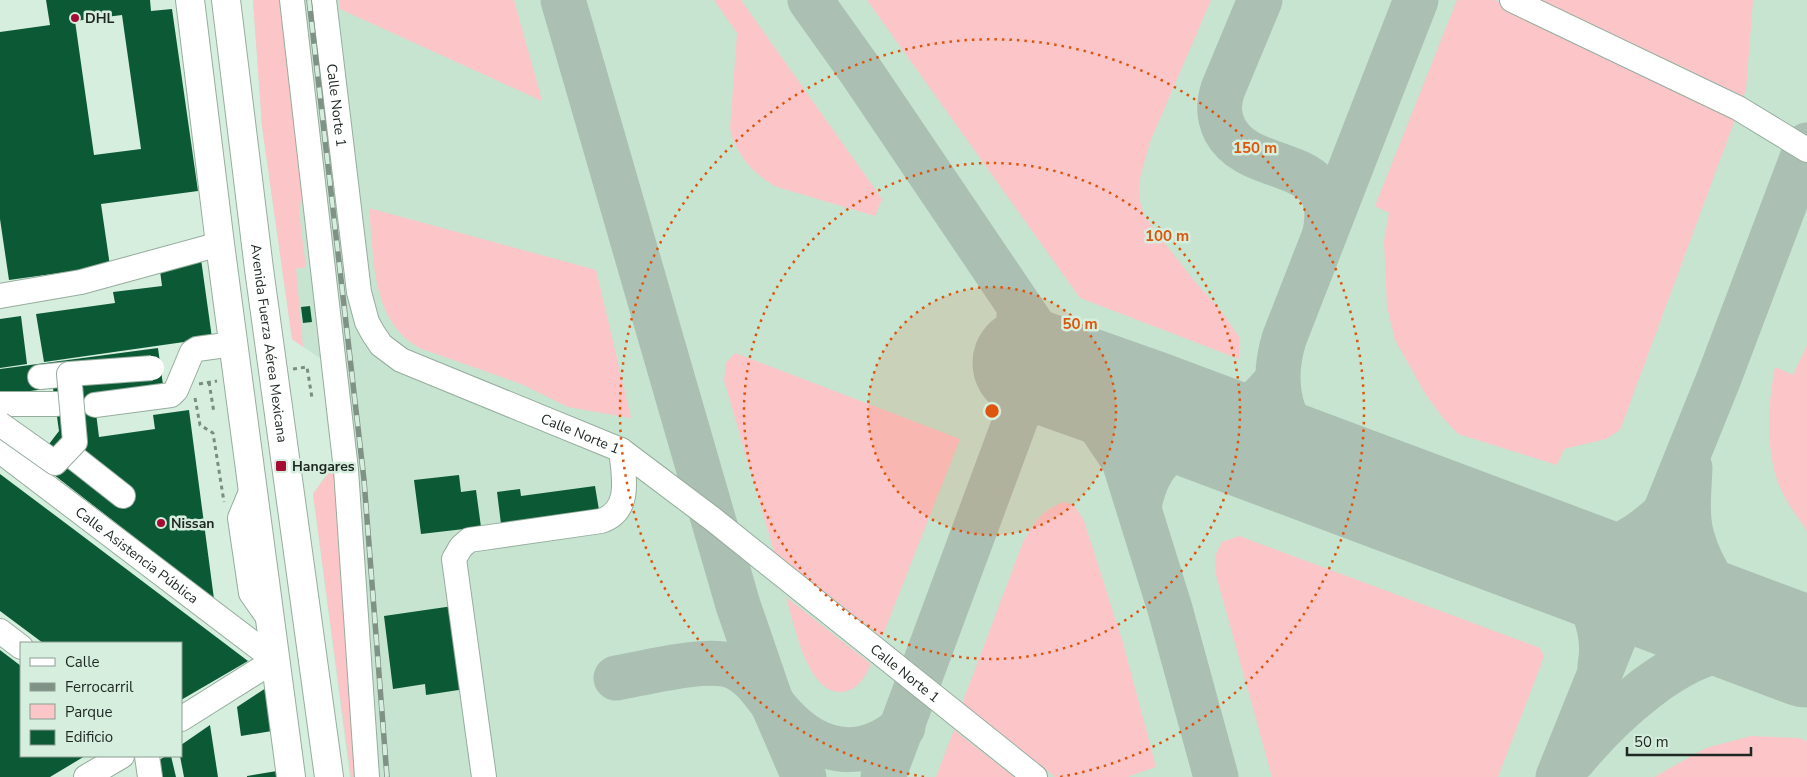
<svg xmlns="http://www.w3.org/2000/svg" width="1807" height="777" viewBox="0 0 1807 777" font-family="'Nunito Sans',sans-serif">
<style>
.built{fill:#c6e4d0}
.green{fill:#fcc6c8}
.lines{fill:none;stroke-linecap:round;stroke-linejoin:round}
.taxiway{stroke:#abc0b2;stroke-width:45}
.runway{stroke:#abc0b2;stroke-width:111}
.building{fill:#0c5a35;fill-rule:evenodd}
.minor-casing{stroke:#96ad9e;stroke-width:26}
.major-casing{stroke:#96ad9e;stroke-width:30}
.path{stroke:#7b8c81;stroke-width:3;stroke-dasharray:4 4;stroke-linecap:butt}
.minor{stroke:#fff;stroke-width:24}
.major{stroke:#fff;stroke-width:28}
.rail-casing{stroke:#809185;stroke-width:5.5}
.rail{stroke:#d6eede;stroke-width:4;stroke-dasharray:11;stroke-linecap:butt}
.minor-bridge-casing{stroke:#96ad9e;stroke-width:26;stroke-linecap:butt}
.minor-bridge{stroke:#fff;stroke-width:24}
.ring{fill:none;stroke:#de560d;stroke-width:2.5;stroke-dasharray:2.5 5}
.poi-dot{fill:#a60b34;stroke:#d6eede;stroke-width:2}
.labels{text-anchor:middle;dominant-baseline:central;stroke-width:5;stroke-linejoin:round;paint-order:stroke}
.poi-label{font-size:14px;font-weight:bold;fill:#1e2721;stroke:#d6eede;text-anchor:start}
.street-label{font-size:14px;fill:#1e2721;stroke:#d6eede}
.centre{fill:#de560d;stroke:#d6eede;stroke-width:2.5}
.ring-label{font-size:15px;text-anchor:middle;font-weight:bold;fill:#de560d;stroke:#d6eede;stroke-width:5;stroke-linejoin:round;paint-order:stroke}
</style>
<rect width="100%" height="100%" fill="#d6eede"/>
<path class="built" d="M253,0H1807V777H350L313,494L336,462L321,359L292,339L262,126Z"/>
<g class="green">
<path d="M253,0H282L308,158L299,212L306,267L296,269L303,347L292,339L262,126Z"/>
<path d="M339,0H514L542,101L340,9Z"/>
<path d="M714,0H741L882,199L875,216L777,187C754,175 735,154 730,128L737,33Z"/>
<path d="M867,0H1211L1150,142L1139,182L1140,201L1144,216L1192,278L1221,311L1239,337V359L1080,298Z"/>
<path d="M1457,0H1495L1736,117L1620,430L1606,439L1564,449L1557,465L1458,434L1443,418L1426,395L1395,340L1387,307L1384,241L1389,213L1375,206Z"/>
<path d="M1528,0H1753L1746,90L1741,102Z"/>
<path d="M369,208L596,270L631,418L568,407L521,384L419,348C370,319 374,258 369,208Z"/>
<path d="M1807,345V531C1797,516 1786,502 1779,485C1765,449 1768,403 1775,367L1793,375Z"/>
<path d="M735,353L960,439L882,637L774,552L724,380L726,363Z"/>
<path d="M321,359L333,361L365,777H351L313,494L336,462Z"/>
<path d="M1064,502L1074,505L1084,521L1123,643L1156,767L1127,777H1055L962,704L1023,542C1034,522 1042,510 1064,502Z"/>
<path d="M1239,536L1540,648L1544,656L1539,670L1498,777H1272L1216,575L1215,556L1222,542Z"/>
<path d="M786,597L871,664C864,678 858,690 842,692C807,694 794,623 786,597Z"/>
<path d="M954,730L1014,777H936Z"/>
<path d="M1751,736L1799,738L1807,741V777H1654L1706,748Z"/>
</g>
<g class="lines">
<g class="taxiway">
<path d="M563,0L738,605L770,698L804,777"/>
<path d="M810,0L860,70L1124,461L1170,609L1216,777"/>
<path d="M1260,0L1223,89C1218,104 1218,116 1225,130C1252,180 1341,151 1325,233"/>
<path d="M1063,357C1088,380 1182,429 1216,423C1242,419 1261,400 1277,380"/>
<path d="M1690,468C1689,491 1686,515 1692,537C1701,569 1725,607 1752,625C1765,634 1780,639 1794,645"/>
<path d="M1358,486C1298,453 1263,410 1284,339L1416,0"/>
<path d="M1139,507C1152,438 1192,437 1250,445"/>
<path d="M1503,539C1521,547 1540,554 1556,564C1589,586 1607,628 1600,666"/>
<path d="M1532,546C1590,560 1618,556 1663,515"/>
<path d="M616,678C645,673 706,657 732,666C755,675 765,696 780,713C816,754 861,763 903,727"/>
<path d="M1574,759C1611,714 1675,654 1735,647C1760,645 1783,651 1807,657"/>
<path d="M883,777L1021,405C1029,374 1029,346 1019,316"/>
<path d="M1558,777L1719,378L1807,145"/>
</g>
<path class="runway" d="M1028,363L1147,405L1807,652"/>
</g>
<g class="building">
<path d="M46,0H150L151,11L172,9L198,191L101,204L110,266L9,280L0,219V32L50,25ZM122,15L141,149L94,155L75,21Z"/>
<path d="M200,252L212,338L44,362L36,314L115,303L113,292L162,286L159,263Z"/>
<path d="M310,306L312,322L303,323L301,307Z"/>
<path d="M21,316L27,364L0,368V319Z"/>
<path d="M158,348L163,385L95,405L99,437L155,429L153,415L189,410L214,599L0,433L46,448L59,431L53,388L0,395V369Z"/>
<path d="M0,474L72,528L248,661L181,700V643H43L0,611Z"/>
<path d="M459,475L461,492L476,490L481,527L421,534L414,480Z"/>
<path d="M595,486L599,510L501,524L497,492L520,489L521,496Z"/>
<path d="M453,606L465,689L426,695L425,684L393,689L384,616Z"/>
<path d="M0,650L21,666V756H85L50,777H0Z"/>
<path d="M266,688L272,731L241,736L237,707Z"/>
<path d="M210,725L218,777H184L180,756L181,745Z"/>
<path d="M166,756H171L176,777H162L159,760Z"/>
<path d="M277,771L278,777H247V776Z"/>
</g>
<g class="lines">
<defs>
<g id="minor">
<path d="M292,0L346,470L367,777"/>
<path id="s1" d="M324,0L359,292L367,322L373,333L381,345L401,360L621,450L714,520L1035,777"/>
<path d="M1512,0L1738,108L1807,150"/>
<path d="M0,296L81,282L220,244"/>
<path d="M40,377L69,374"/>
<path d="M0,404H56"/>
<path d="M95,405L171,395L176,390L192,352L197,349L233,344"/>
<path id="s2" d="M0,451L275,660L181,719"/>
<path d="M67,452L123,496"/>
<path d="M252,489L240,518L251,593L270,620"/>
<path d="M0,631L21,647"/>
<path d="M147,756L150,777"/>
<path d="M86,777L122,756"/>
<path d="M484,777L454,559L461,547L469,540L601,521C632,511 624,476 621,450"/>
</g>
<g id="major">
<path d="M190,0L220,244L291,777"/>
<path id="s3" d="M226,0L259,269L329,777"/>
</g>
</defs>
<use href="#minor" class="minor-casing"/>
<use href="#major" class="major-casing"/>
<g class="path">
<path d="M293,369L307,367L312,398"/>
<path d="M209,382L214,413"/>
<path d="M199,384L217,381"/>
<path d="M195,398L200,425L213,433L224,502"/>
</g>
<use href="#minor" class="minor"/>
<use href="#major" class="major"/>
<defs>
<path id="rail" d="M309,0L364,480L387,777"/>
</defs>
<use href="#rail" class="rail-casing"/>
<use href="#rail" class="rail"/>
<defs>
<path id="minor-bridge" d="M0,424L55,463L75,442L69,374L152,368"/>
</defs>
<use href="#minor-bridge" class="minor-bridge-casing"/>
<use href="#minor-bridge" class="minor-bridge"/>
</g>
<circle cx="992" cy="411" r="124" fill="#de560d" fill-opacity=".12"/>
<g class="ring">
<circle cx="992" cy="411" r="124"/>
<circle cx="992" cy="411" r="248"/>
<path d="M924 777A372 372 0 1 1 1060 777"/>
</g>
<g class="poi-dot">
<circle cx="75" cy="18" r="5"/>
<rect x="275" y="460" width="12" height="12" rx="2.5"/>
<circle cx="161" cy="523" r="5"/>
</g>
<g class="labels">
<g class="poi-label">
<text x="85" y="18">DHL</text>
<text x="292" y="466">Hangares</text>
<text x="171" y="523">Nissan</text>
</g>
<g class="street-label">
<text stroke="none"><textPath href="#s1" startOffset="106">Calle Norte 1</textPath></text>
<text stroke="none"><textPath href="#s3" startOffset="346">Avenida Fuerza Aérea Mexicana</textPath></text>
<text stroke="none"><textPath href="#s1" startOffset="571">Calle Norte 1</textPath></text>
<text stroke="none"><textPath href="#s2" startOffset="172">Calle Asistencia Pública</textPath></text>
<text stroke="none"><textPath href="#s1" startOffset="976">Calle Norte 1</textPath></text>
</g>
</g>
<circle cx="992" cy="411" r="8" class="centre"/>
<g class="ring-label">
<text x="1255" y="153">150 m</text>
<text x="1167" y="241">100 m</text>
<text x="1080" y="329">50 m</text>
</g>
<rect x="20" y="642" width="162" height="115" fill="#d6eede" stroke="#8c9e92"/>
<rect x="30" y="658" width="25" height="8" fill="#ffffff" stroke="#8c9e92"/>
<text x="65" y="667" font-size="15" fill="#1e2721">Calle</text>
<rect x="30" y="683" width="25" height="8" fill="#809185" stroke="#8c9e92"/>
<text x="65" y="692" font-size="15" fill="#1e2721">Ferrocarril</text>
<rect x="30" y="704" width="25" height="15" fill="#fcc6c8" stroke="#8c9e92"/>
<text x="65" y="717" font-size="15" fill="#1e2721">Parque</text>
<rect x="30" y="730" width="25" height="15" fill="#0c5a35" stroke="#8c9e92"/>
<text x="65" y="742" font-size="15" fill="#1e2721">Edificio</text>
<path d="M1627 747v8h124v-8" fill="none" stroke="#1e2721" stroke-width="2.5"/>
<text x="1634" y="747" font-size="15" fill="#1e2721" stroke="#d6eede" stroke-width="4" paint-order="stroke">50 m</text>
</svg>
